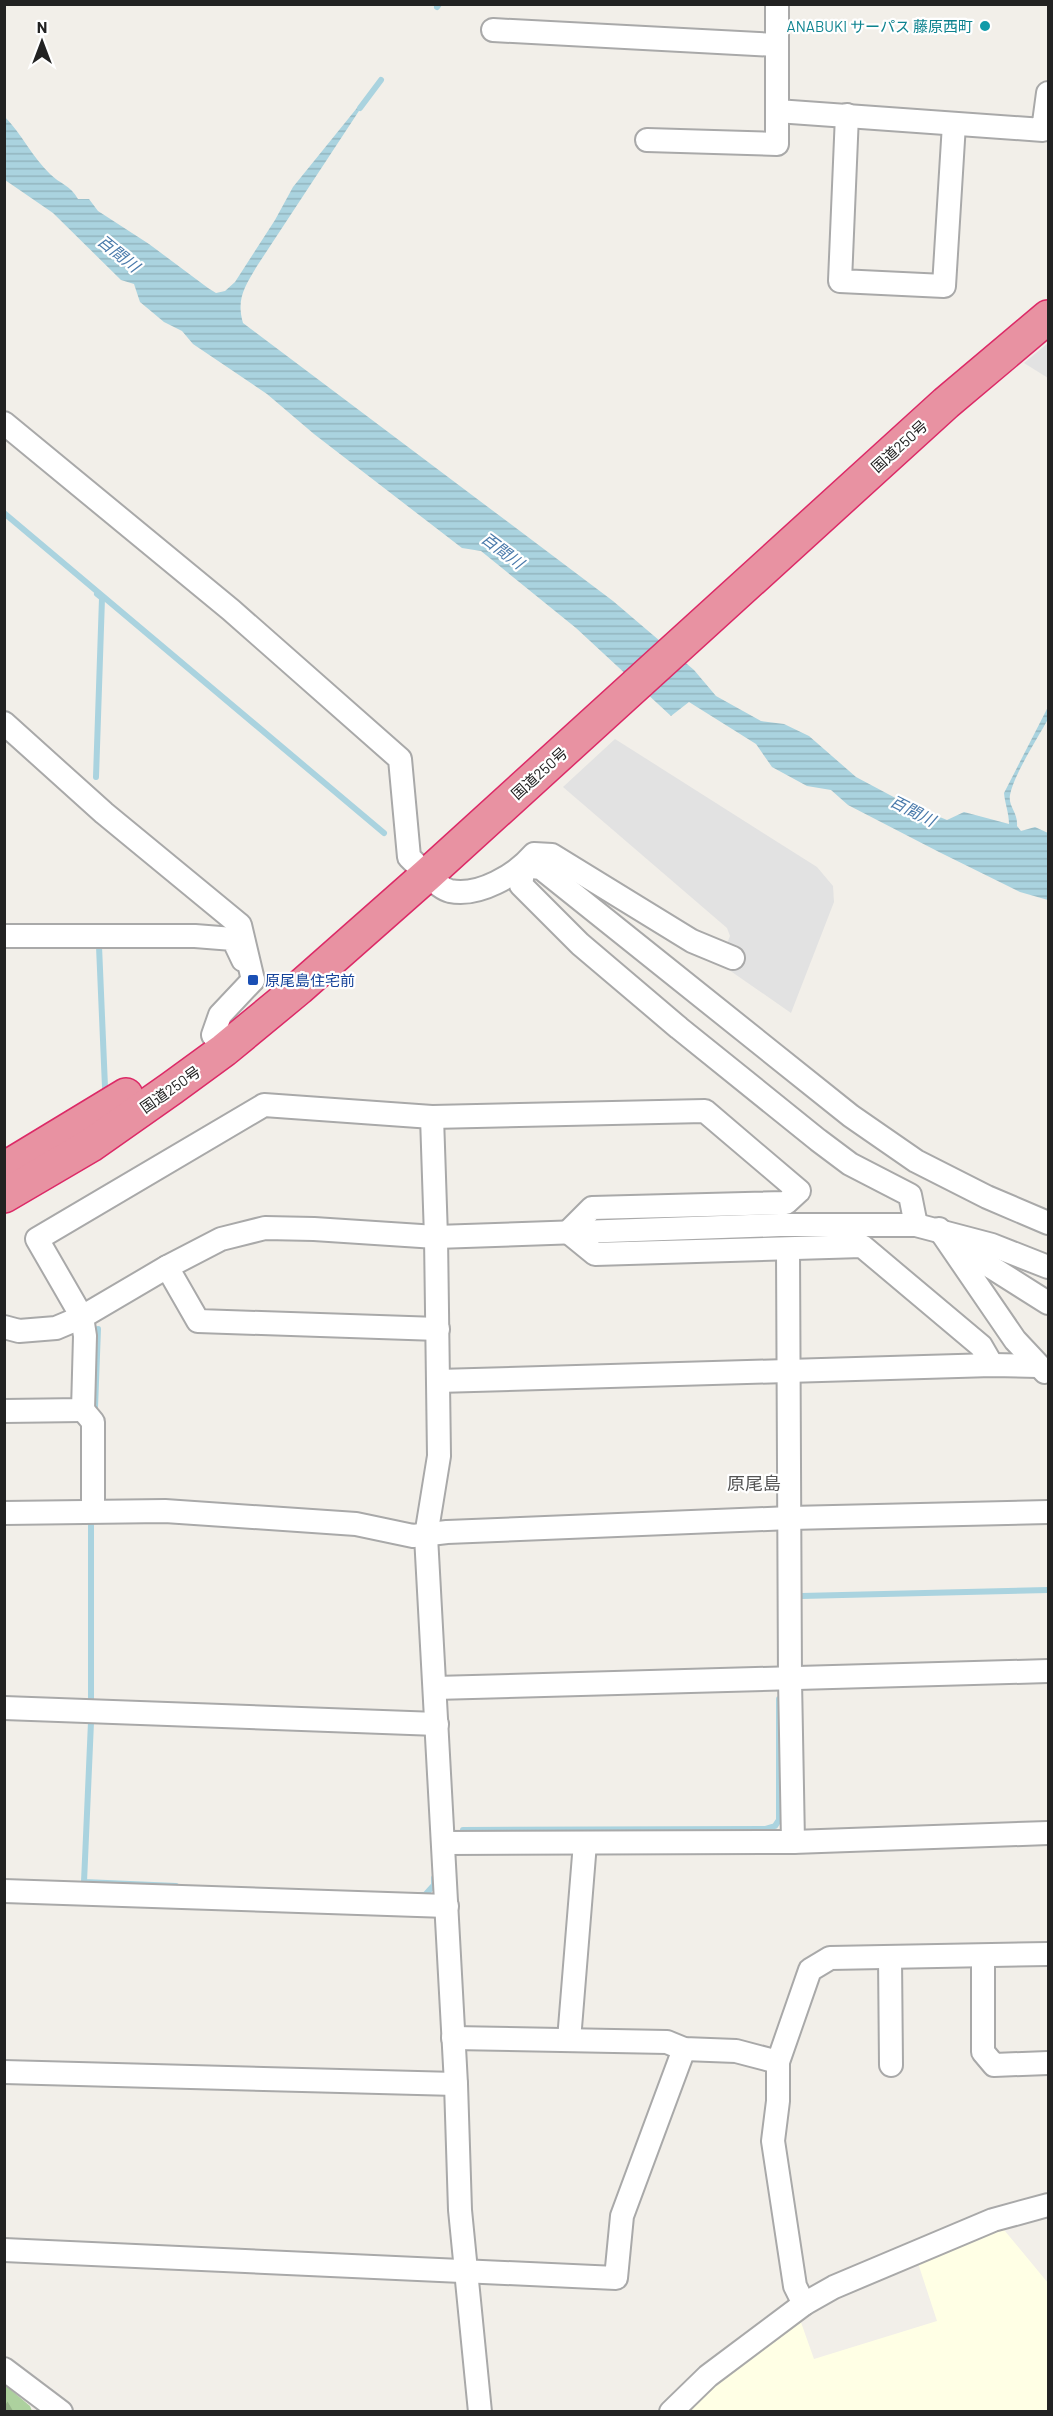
<svg xmlns="http://www.w3.org/2000/svg" width="1053" height="2416" viewBox="0 0 1053 2416" font-family="Barlow,'Noto Sans JP',sans-serif">
<style>
.education{fill:#ffffe5}
.forest{fill:url(#forest-firs)}
.parking{fill:#e2e2e2}
.water{fill:url(#water-rules)}
.lines{fill:none;stroke-linecap:round;stroke-linejoin:round}
.stream{stroke:#aad3df;stroke-width:6}
.minor-casing{stroke:#a9a9a9;stroke-width:26}
.highway-casing{stroke:#dc2a67;stroke-width:36}
.minor{stroke:#fff;stroke-width:22}
.highway{stroke:#e892a2;stroke-width:33}
.culture-dot{fill:#0f9aa8;stroke:#fff;stroke-width:2}
.transit-dot{fill:#1a4fb4;stroke:#fff;stroke-width:2}
.labels{text-anchor:middle;dominant-baseline:central;stroke-width:4.5;stroke-linejoin:round;paint-order:stroke}
.culture-label{font-size:15px;fill:#0d838f;stroke:#fff;text-anchor:end}
.street-label{font-size:15px;fill:#222;stroke:#fff}
.transit-label{font-size:15px;fill:#164399;stroke:#fff;text-anchor:start}
.water-label{font-size:16px;font-style:italic;fill:#4a7aab;stroke:#fff}
.quarter-label{font-size:18px;fill:#555;stroke:#fff}
</style>
<defs>
<pattern id="forest-firs" width="22" height="20" patternUnits="userSpaceOnUse" patternTransform="scale(1.5)"><rect width="22" height="20" fill="#add19e"/><path d="M5 1l3.5 6h-7zM16 11l3.5 6h-7z" fill="#95b388"/></pattern>
<pattern id="water-rules" width="6" height="5" patternUnits="userSpaceOnUse" patternTransform="scale(1.5)"><rect width="6" height="5" fill="#aad3df"/><path d="M0 2.5h6" fill="none" stroke="#92b5bf"/></pattern>
</defs>
<rect width="100%" height="100%" fill="#f2efe9"/>
<path class="education" d="M1000,2225L1048,2283V2411L682,2412L798,2314L814,2359L937,2321L916,2257Z"/>
<path class="forest" d="M4,2384L30,2406L32,2411H5Z"/>
<g class="parking">
<path d="M1048,343V378L1024,363Z"/>
<path d="M615,739L817,867L833,886L834,902L791,1013L719,963L730,936L727,928L563,787Z"/>
</g>
<path class="water" d="M378,82L257,266C245,286 236,299 243,323L613,601L694,670L716,696L761,721L784,724L809,736L856,777L903,802L947,820L964,812L1009,824C1009,813 1005,804 1004,793L1048,707V719C1038,738 1014,774 1010,795C1008,807 1018,812 1017,826L1021,831L1035,827L1048,833V900L1020,892L939,852L848,805L831,790L807,786L772,767L756,744L689,702L671,716L576,628L481,551L462,548L314,434L267,394L193,344L182,331L164,322L140,302L134,284L121,280L53,213L5,180L4,116C22,134 32,157 50,174C60,184 70,185 78,199H89L98,211L149,244L208,288L216,293L225,291L235,282L275,220L293,187Z"/>
<g class="lines">
<g class="stream">
<path d="M437,7L439,4"/>
<path d="M360,108L381,80"/>
<path d="M4,513L384,833"/>
<path d="M96,777L102,598L97,594"/>
<path d="M99,946L105,1087"/>
<path d="M95,1408L98,1329"/>
<path d="M91,1519V1702"/>
<path d="M801,1596L1048,1590"/>
<path d="M91,1722L84,1882L176,1886"/>
<path d="M463,1830L765,1829L775,1826L779,1820V1699"/>
<path d="M420,1895H425L434,1885V1878"/>
</g>
<defs>
<g id="minor">
<path d="M493,30L776,45"/>
<path d="M777,111L1043,130L1048,93"/>
<path d="M847,115L840,281L944,286L954,124"/>
<path d="M647,140L777,144V4"/>
<path d="M4,423L231,610L400,759L409,857L417,865"/>
<path d="M4,723L104,813L240,925L253,980"/>
<path d="M524,866L541,868L851,1116L916,1161L987,1197L1048,1223"/>
<path d="M524,866L521,885L580,944L679,1028L818,1140L850,1164L910,1195L916,1225"/>
<path d="M427,875C434,881 442,889 450,891C479,897 516,875 534,854L552,855L692,941L733,958"/>
<path d="M4,936H195L233,939L243,960"/>
<path d="M213,1035L220,1015L253,980"/>
<path d="M432,1117L436,1237L439,1456L426,1536L456,2084L460,2210L480,2412"/>
<path d="M939,1229L1015,1340L1045,1372"/>
<path d="M955,1241L991,1267L1048,1303"/>
<path d="M788,1249L790,1680L793,1842"/>
<path d="M167,1267L198,1321L438,1329"/>
<path d="M4,1327L19,1331L56,1328L82,1317L167,1267L221,1239L265,1228L314,1229L436,1237L780,1225H916L992,1245L1048,1267"/>
<path d="M438,1381L992,1365L1038,1366"/>
<path d="M83,1410L93,1422V1511"/>
<path d="M4,1411L83,1410L85,1336L82,1317L37,1239L264,1105L432,1117L705,1111L799,1191L786,1203L592,1208L568,1232L595,1254L862,1246L981,1346L992,1365"/>
<path d="M4,1513L165,1511L356,1524L413,1536L447,1532L790,1518L1048,1512"/>
<path d="M435,1688L1048,1671"/>
<path d="M4,1708L437,1724"/>
<path d="M443,1843L793,1842L1048,1833"/>
<path d="M4,1891L447,1906"/>
<path d="M983,1956V2052L994,2065L1048,2063"/>
<path d="M890,1957L891,2065"/>
<path d="M453,2038L667,2042L684,2049L736,2051L778,2062"/>
<path d="M569,2040L585,1843"/>
<path d="M4,2072L456,2084"/>
<path d="M4,2250L616,2278L622,2216L684,2049"/>
<path d="M804,2304L795,2286L773,2141L778,2101V2062L810,1970L830,1958L1048,1954"/>
<path d="M4,2369L61,2412"/>
<path d="M671,2412L708,2376L804,2304L834,2287L993,2220L1048,2205"/>
</g>
<g id="highway">
<path d="M4,1169L126,1095"/>
<path d="M4,1196L91,1145L172,1088L224,1050L299,988L427,875L946,403L1048,317"/>
</g>
</defs>
<use href="#minor" class="minor-casing"/>
<use href="#highway" class="highway-casing"/>
<use href="#minor" class="minor"/>
<use href="#highway" class="highway"/>
</g>
<circle class="culture-dot" cx="985" cy="26" r="6"/>
<rect class="transit-dot" x="247" y="974" width="12" height="12" rx="3"/>
<g class="labels">
<g class="culture-label">
<text x="973" y="26">ANABUKI サーパス 藤原西町</text>
</g>
<g class="street-label">
<text transform="translate(899 446) rotate(-42)">国道250号</text>
<text transform="translate(539 773) rotate(-42)">国道250号</text>
<text transform="translate(170 1089) rotate(-35)">国道250号</text>
</g>
<g class="transit-label">
<text x="265" y="980">原尾島住宅前</text>
</g>
<g class="water-label">
<text transform="translate(119 253) rotate(39)">百間川</text>
<text transform="translate(503 550) rotate(37)">百間川</text>
<text transform="translate(913 810) rotate(27)">百間川</text>
</g>
<g class="quarter-label">
<text x="754" y="1483">原尾島</text>
</g>
</g>
<rect width="1053" height="2416" fill="none" stroke="#222222" stroke-width="12"/>
<g transform="translate(42 42)" stroke="#ffffff" stroke-width="4.5" paint-order="stroke">
<path d="M0-4.5L10 22L0 15L-10 22Z" fill="#222222"/>
<text y="-9" font-size="16" font-weight="bold" text-anchor="middle" fill="#222222">N</text>
</g>
</svg>
